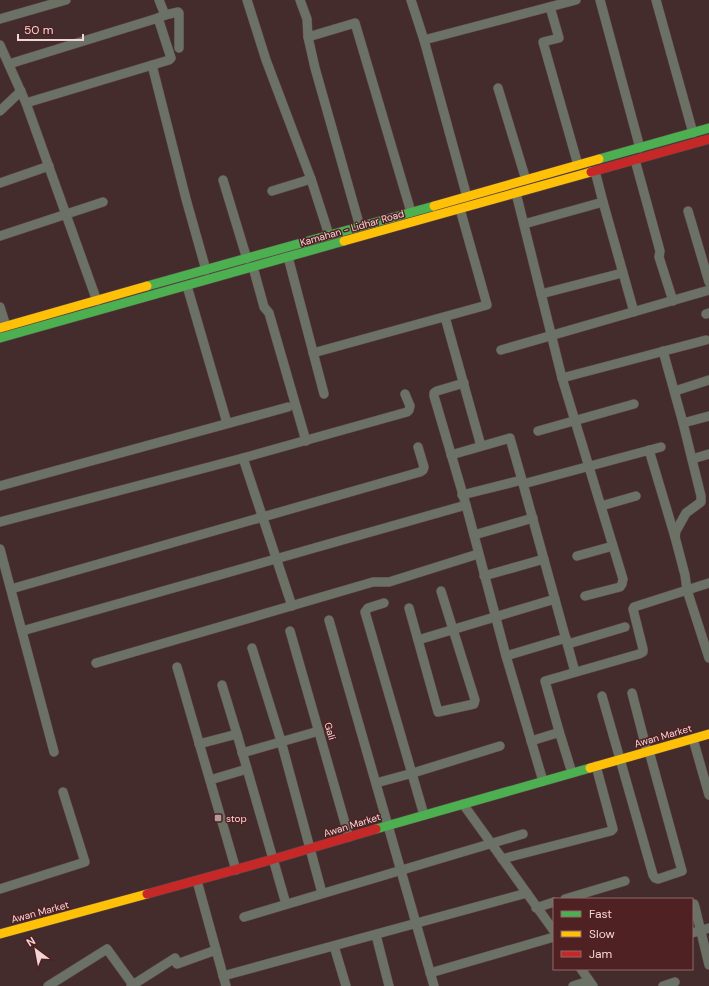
<svg xmlns="http://www.w3.org/2000/svg" width="709" height="986" viewBox="0 0 709 986" font-family="'DM Sans',sans-serif">
<style>
.lines{fill:none;stroke-linecap:round;stroke-linejoin:round}
.street-casing{stroke:#5e494a;stroke-width:10}
.fast-casing{stroke:#5e494a;stroke-width:10}
.slow-casing{stroke:#5e494a;stroke-width:10}
.jam-casing{stroke:#5e494a;stroke-width:10}
.street{stroke:#6b7265;stroke-width:9}
.fast{stroke:#4caf50;stroke-width:9}
.slow{stroke:#ffc107;stroke-width:9}
.jam{stroke:#c62828;stroke-width:9}
.poi-dot{fill:#b69a9a;stroke:#4f2123;stroke-width:1.5}
.labels{text-anchor:middle;dominant-baseline:central;stroke-width:3;stroke-linejoin:round;paint-order:stroke}
.street-label{font-size:10px;fill:#f4d5d5;stroke:#4f2123}
.poi-label{font-size:10px;fill:#f4d5d5;stroke:#4f2123;text-anchor:start}
</style>
<rect width="100%" height="100%" fill="#442c2d"/>
<g class="lines">
<defs>
<g id="street">
<path d="M247,0L266,60L311,179L329,235"/>
<path d="M300,0L307,19L308,37L315,68L360,227"/>
<path d="M411,0L424,40L467,197"/>
<path d="M600,0L640,148"/>
<path d="M656,0L693,133"/>
<path d="M550,7L559,38L543,42L578,165"/>
<path d="M165,15L178,12L179,13V48"/>
<path d="M0,19L66,0"/>
<path d="M308,37L355,23L411,212"/>
<path d="M424,40L576,0"/>
<path d="M0,45L26,103L97,301"/>
<path d="M9,64L158,18"/>
<path d="M152,65L186,199L206,270"/>
<path d="M498,88L526,180"/>
<path d="M26,103L169,60L171,58L158,18L165,15L159,0"/>
<path d="M0,111L21,91"/>
<path d="M635,160L660,251L659,257L673,301"/>
<path d="M223,180L247,259"/>
<path d="M0,183L49,166"/>
<path d="M272,191L311,179"/>
<path d="M516,193L562,378L623,579L622,584L620,587L585,596"/>
<path d="M603,202L634,312"/>
<path d="M688,211L709,282"/>
<path d="M524,224L603,202L595,171"/>
<path d="M0,236L103,202"/>
<path d="M288,257L324,394"/>
<path d="M253,267L264,307L269,313L306,441"/>
<path d="M187,286L227,423"/>
<path d="M541,294L622,273"/>
<path d="M0,307L6,326"/>
<path d="M706,314L709,313"/>
<path d="M445,317L481,446"/>
<path d="M501,350L709,290"/>
<path d="M663,351L683,423L709,416"/>
<path d="M313,353L487,305L460,209"/>
<path d="M562,378L706,340"/>
<path d="M464,383L437,391L434,393V396L466,505L506,656L543,781"/>
<path d="M675,391L709,380"/>
<path d="M683,423L701,496V502L686,513L676,531L675,537L685,575L687,590L709,658"/>
<path d="M538,431L634,404"/>
<path d="M649,450L675,537"/>
<path d="M451,455L510,438L522,480"/>
<path d="M243,458L292,606"/>
<path d="M692,459L709,454"/>
<path d="M523,484L661,447"/>
<path d="M0,486L288,407"/>
<path d="M462,495L522,480L575,672"/>
<path d="M601,506L636,496"/>
<path d="M0,522L243,458L407,412L409,410L410,406L405,394"/>
<path d="M474,535L533,518"/>
<path d="M0,549L54,752"/>
<path d="M577,556L613,546"/>
<path d="M484,576L544,559"/>
<path d="M11,589L420,472L423,470L424,467L418,447"/>
<path d="M384,603L368,608L365,612L424,815"/>
<path d="M409,608L438,712L474,704L475,700L441,591"/>
<path d="M329,620L434,986"/>
<path d="M22,631L466,505"/>
<path d="M290,631L349,837"/>
<path d="M418,640L555,599"/>
<path d="M568,644L625,627"/>
<path d="M252,648L281,741L322,893"/>
<path d="M506,656L566,638"/>
<path d="M96,663L373,582H389L478,554"/>
<path d="M177,667L236,870"/>
<path d="M222,685L237,734"/>
<path d="M632,693L647,751"/>
<path d="M602,696L653,875L655,878L658,879L682,871L649,751"/>
<path d="M559,731L572,773"/>
<path d="M693,739L709,795"/>
<path d="M531,741L557,733L559,731L545,681L639,654L643,652V649L633,609L634,607L709,583"/>
<path d="M199,744L237,734L286,904"/>
<path d="M242,753L319,731"/>
<path d="M210,780L247,769"/>
<path d="M376,783L413,773L500,746"/>
<path d="M463,804L554,931"/>
<path d="M502,859L611,831L613,829L596,766"/>
<path d="M197,881L226,986"/>
<path d="M0,889L85,862L63,792"/>
<path d="M565,899L625,881"/>
<path d="M692,904H694L695,907L709,965"/>
<path d="M536,908L554,902"/>
<path d="M244,917L523,834"/>
<path d="M692,933L709,928"/>
<path d="M376,935L389,986"/>
<path d="M334,946L346,986"/>
<path d="M581,969L593,986"/>
<path d="M430,973L554,937"/>
<path d="M223,976L527,893"/>
<path d="M48,986L107,949L133,985"/>
<path d="M131,986L175,958L177,964L216,950"/>
<path d="M573,986L589,981"/>
<path d="M663,986L675,982"/>
</g>
<g id="fast">
<path d="M599,159L709,128"/>
<path d="M147,286L434,206"/>
<path d="M0,338L344,241"/>
<path d="M376,829L590,768"/>
</g>
<g id="slow">
<path d="M434,206L599,159"/>
<path d="M344,241L591,172"/>
<path d="M0,328L147,286"/>
<path d="M590,768L709,734"/>
<path d="M0,934L147,894"/>
</g>
<g id="jam">
<path d="M591,172L709,139"/>
<path d="M147,894L274,859L376,829"/>
</g>
</defs>
<use href="#street" class="street-casing"/>
<use href="#fast" class="fast-casing"/>
<use href="#slow" class="slow-casing"/>
<use href="#jam" class="jam-casing"/>
<use href="#street" class="street"/>
<use href="#fast" class="fast"/>
<use href="#slow" class="slow"/>
<use href="#jam" class="jam"/>
</g>
<rect class="poi-dot" x="214" y="814" width="8" height="8" rx="2"/>
<g class="labels">
<g class="street-label">
<text transform="translate(352 228) rotate(-16)">Kamahan - Lidhar Road</text>
<text transform="translate(330 731) rotate(74)">Gali</text>
<text transform="translate(663 736) rotate(-16)">Awan Market</text>
<text transform="translate(352 825) rotate(-17)">Awan Market</text>
<text transform="translate(40 912) rotate(-15)">Awan Market</text>
</g>
<g class="poi-label">
<text x="226" y="818">stop</text>
</g>
</g>
<rect x="553" y="898" width="140" height="72" fill="#4f2123" stroke="#91696a"/>
<rect x="561" y="911" width="20" height="6" fill="#4caf50" stroke="#91696a"/>
<text x="589" y="918" font-size="12" fill="#f4d5d5">Fast</text>
<rect x="561" y="931" width="20" height="6" fill="#ffc107" stroke="#91696a"/>
<text x="589" y="938" font-size="12" fill="#f4d5d5">Slow</text>
<rect x="561" y="951" width="20" height="6" fill="#c62828" stroke="#91696a"/>
<text x="589" y="958" font-size="12" fill="#f4d5d5">Jam</text>
<g transform="translate(36 950) rotate(328)" stroke="#4f2123" stroke-width="3" paint-order="stroke">
<path d="M0-3L7 15L0 10L-7 15Z" fill="#f4d5d5"/>
<text y="-6" font-size="11" font-weight="bold" text-anchor="middle" fill="#f4d5d5">N</text>
</g>
<path d="M18 34v6h65v-6" fill="none" stroke="#f4d5d5" stroke-width="2"/>
<text x="24" y="34" font-size="12" fill="#f4d5d5" stroke="#4f2123" stroke-width="3" paint-order="stroke">50 m</text>
</svg>
